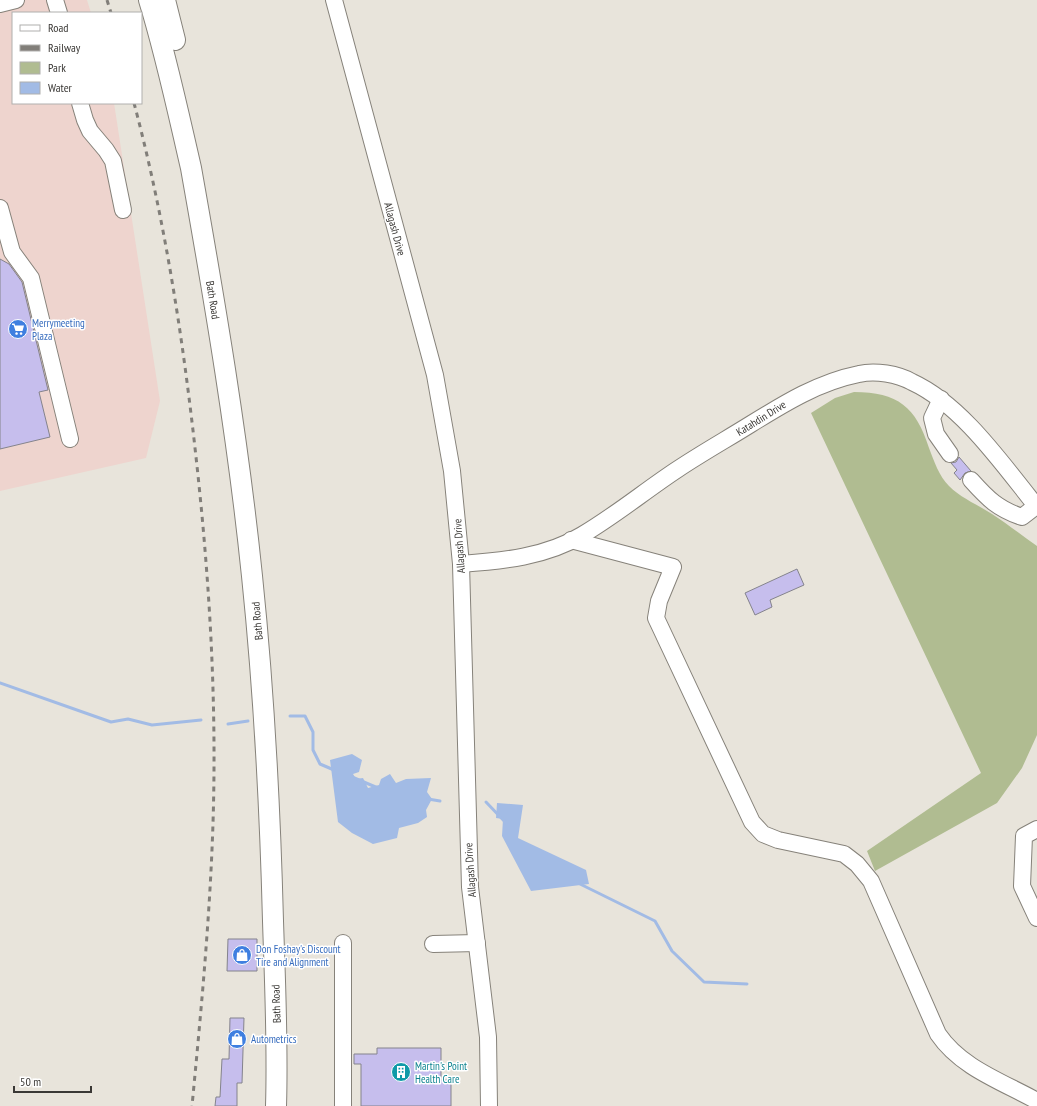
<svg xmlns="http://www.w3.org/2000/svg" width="1037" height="1106" viewBox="0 0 1037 1106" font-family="'PT Sans Narrow',sans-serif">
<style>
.commercial{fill:#eed4ce}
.green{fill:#b0bc91}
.water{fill:#a2bbe5}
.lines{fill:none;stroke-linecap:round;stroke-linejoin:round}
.stream{stroke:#a2bbe5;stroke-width:3}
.building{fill:#c6beed;stroke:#84838c}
.minor-casing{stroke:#86827a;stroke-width:18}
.major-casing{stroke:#86827a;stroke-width:22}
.minor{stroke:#fff;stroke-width:16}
.major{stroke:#fff;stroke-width:20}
.rail{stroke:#817e79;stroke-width:3;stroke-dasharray:5 5;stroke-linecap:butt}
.labels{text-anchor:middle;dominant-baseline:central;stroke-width:3;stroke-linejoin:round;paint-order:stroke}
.street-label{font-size:11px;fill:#3a3835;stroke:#fff}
.shop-label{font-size:11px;fill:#366cbe;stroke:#fff;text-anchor:start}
.culture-label{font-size:11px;fill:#0d838f;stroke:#fff;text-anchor:start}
</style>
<rect width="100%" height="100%" fill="#e8e4db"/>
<path class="commercial" d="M0,0H87L91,13H13V103H114L160,401L146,458L0,491Z"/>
<path class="green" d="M854,392C898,392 916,407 929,448C934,461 939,476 949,486C961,498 978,505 992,514C1008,524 1022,536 1037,546V735L1022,768L997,803L875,871L867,851L981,773L811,413L835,398Z"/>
<g class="water">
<path d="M352,754L362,760L359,772L353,774L356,779L363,778L368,788L379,785L381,779L390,774L396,783L406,779L431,778L427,792L432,799L426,810L427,817L418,823L399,828L397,838L373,844L352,833L338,822L330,760Z"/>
<path d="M497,803L523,805L518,838L586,870L589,884L531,891L502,836L503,819L496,818Z"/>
</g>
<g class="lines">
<g class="stream">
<path d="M0,683L111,722L128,719L152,725L201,720"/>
<path d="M290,716H305L313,732V750L320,764L334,770"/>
<path d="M228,724L248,721"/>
<path d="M352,777L378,788"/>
<path d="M428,799L440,801"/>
<path d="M486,802L506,823"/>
<path d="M580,884L655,921L672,951L704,982L747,984"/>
</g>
</g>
<g class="building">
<path d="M0,259L9,264L22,282L48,390L39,392L50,437L0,449Z"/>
<path d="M959,457L971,471L965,473L960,480L954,473L957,470L951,463L956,462Z"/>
<path d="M797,569L804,585L770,600L772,607L755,615L745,593Z"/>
<path d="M228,939H257V971H227Z"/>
<path d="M230,1018H244L242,1083H237V1106H215L216,1097H220L222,1059H229Z"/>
<path d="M377,1048H441V1080H451V1106H361V1064H354V1054H377Z"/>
</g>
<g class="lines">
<defs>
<g id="minor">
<path d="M55,0L59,13"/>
<path d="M334,0L435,375L452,471L461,564L470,887L488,1037L489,1106"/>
<path d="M0,4L16,0"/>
<path d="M80,103L85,120L90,131L106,150L113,161L123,210"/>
<path d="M0,208L12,252L31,278L70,439"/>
<path d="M941,399L932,418L936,434L950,454"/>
<path d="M971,480C988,499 998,509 1022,517L1036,506"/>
<path d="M571,540L673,567L659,601L656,618L752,822L763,834L778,840L844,854L857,864L871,881L938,1034C961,1068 1003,1082 1037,1101"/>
<path d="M461,564C502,561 546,557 582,535C616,515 646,490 678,469C702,453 727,439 751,424C785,403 819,382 859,374C875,370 898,374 912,382C962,405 1003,465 1037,507"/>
<path d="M1037,829L1024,836L1022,886L1037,918"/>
<path d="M343,943V1106"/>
<path d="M433,944L477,943"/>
</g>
<g id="major">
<path d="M149,0C166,55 178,112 191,168C215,303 238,439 252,576C264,691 270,806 273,921C275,983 278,1044 276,1106"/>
<path d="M165,0L175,40"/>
</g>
</defs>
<use href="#minor" class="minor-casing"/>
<use href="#major" class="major-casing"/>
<use href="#minor" class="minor"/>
<use href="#major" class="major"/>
<g class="rail">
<path d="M107,0L111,13"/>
<path d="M134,103C164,216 182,332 195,448C209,572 217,697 213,823C210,917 201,1012 192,1106"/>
</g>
</g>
<defs>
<symbol id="supermarket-disc" viewBox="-11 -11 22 22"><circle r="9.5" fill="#3f7fe0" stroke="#fff"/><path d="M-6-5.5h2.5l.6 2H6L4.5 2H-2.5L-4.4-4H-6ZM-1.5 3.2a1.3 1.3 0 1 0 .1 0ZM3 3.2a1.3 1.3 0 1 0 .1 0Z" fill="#fff"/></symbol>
<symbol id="shop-disc" viewBox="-11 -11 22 22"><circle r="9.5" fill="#3f7fe0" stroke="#fff"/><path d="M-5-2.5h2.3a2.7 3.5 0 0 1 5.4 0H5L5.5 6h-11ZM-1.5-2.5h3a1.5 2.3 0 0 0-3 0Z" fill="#fff"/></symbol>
<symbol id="building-disc" viewBox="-11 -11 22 22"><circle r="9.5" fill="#0f9aa8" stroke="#fff"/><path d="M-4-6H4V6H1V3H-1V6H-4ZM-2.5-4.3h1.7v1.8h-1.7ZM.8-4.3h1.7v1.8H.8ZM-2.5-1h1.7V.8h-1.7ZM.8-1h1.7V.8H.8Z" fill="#fff"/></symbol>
</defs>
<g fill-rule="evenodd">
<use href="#supermarket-disc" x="7" y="318" width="22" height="22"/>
<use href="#shop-disc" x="231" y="944" width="22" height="22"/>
<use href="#shop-disc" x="226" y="1028" width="22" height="22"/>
<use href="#building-disc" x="390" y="1061" width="22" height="22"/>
</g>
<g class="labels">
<g class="street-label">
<text transform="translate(395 229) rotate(75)">Allagash Drive</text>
<text transform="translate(213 300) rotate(81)">Bath Road</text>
<text transform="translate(761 418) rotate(-32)">Katahdin Drive</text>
<text transform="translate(459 546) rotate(-94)">Allagash Drive</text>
<text transform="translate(257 621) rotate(-95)">Bath Road</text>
<text transform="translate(470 870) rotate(-94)">Allagash Drive</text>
<text transform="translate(276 1004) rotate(-92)">Bath Road</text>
</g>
<g class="shop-label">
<text x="32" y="323">Merrymeeting<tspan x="32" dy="13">Plaza</tspan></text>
<text x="256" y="949">Don Foshay's Discount<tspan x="256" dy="13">Tire and Alignment</tspan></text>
<text x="251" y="1039">Autometrics</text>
</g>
<g class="culture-label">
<text x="415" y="1066">Martin's Point<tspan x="415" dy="13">Health Care</tspan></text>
</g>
</g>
<rect x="12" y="12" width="130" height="92" fill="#ffffff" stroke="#b0afae"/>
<rect x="20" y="25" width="20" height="6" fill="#ffffff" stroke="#b0afae"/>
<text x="48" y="32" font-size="12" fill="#3a3835">Road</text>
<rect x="20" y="45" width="20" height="6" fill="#817e79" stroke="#b0afae"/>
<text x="48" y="52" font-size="12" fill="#3a3835">Railway</text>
<rect x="20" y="62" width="20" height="12" fill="#b0bc91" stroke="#b0afae"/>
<text x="48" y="72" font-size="12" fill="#3a3835">Park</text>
<rect x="20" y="82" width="20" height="12" fill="#a2bbe5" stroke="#b0afae"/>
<text x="48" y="92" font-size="12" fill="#3a3835">Water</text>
<path d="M14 1086v6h77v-6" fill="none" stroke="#3a3835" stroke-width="2"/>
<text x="20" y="1086" font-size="12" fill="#3a3835" stroke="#ffffff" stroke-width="3" paint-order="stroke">50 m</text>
</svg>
